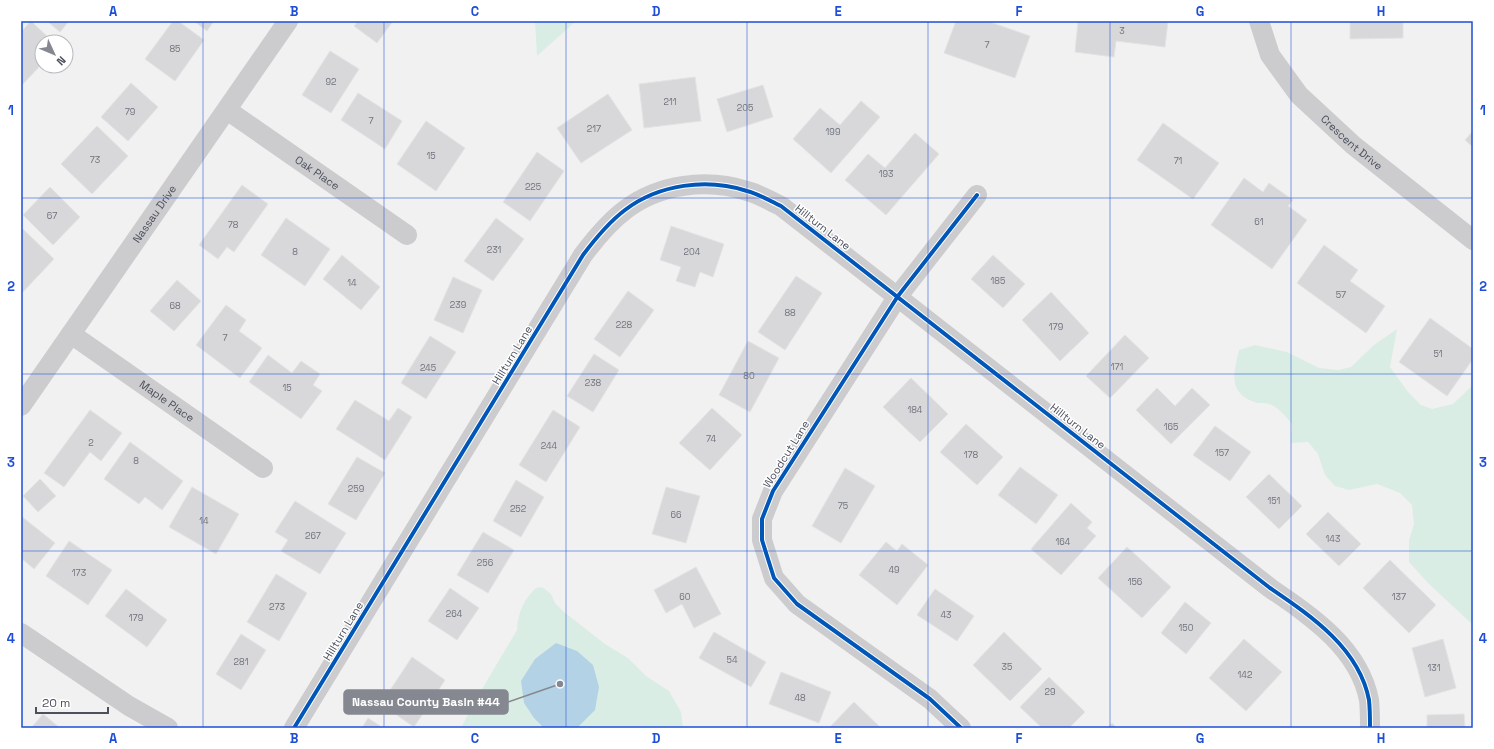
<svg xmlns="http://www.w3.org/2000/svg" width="1494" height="749" viewBox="0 0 1494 749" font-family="'Space Grotesk',sans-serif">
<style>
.green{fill:#d9ede4}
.water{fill:#b3d2e6}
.building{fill:#d8d8da;stroke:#e3e3e4}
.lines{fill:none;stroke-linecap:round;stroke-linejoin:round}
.minor{stroke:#cccccf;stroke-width:20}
.cycleway-casing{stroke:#fff;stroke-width:6}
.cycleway{stroke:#0057b8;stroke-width:4}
.grid{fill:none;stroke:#1d4ed8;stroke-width:1;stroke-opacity:0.55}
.labels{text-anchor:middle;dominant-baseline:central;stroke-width:3;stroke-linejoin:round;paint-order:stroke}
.number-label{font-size:9px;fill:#70747d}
.street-label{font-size:11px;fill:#4b505c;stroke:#fff}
.leader{fill:none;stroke:#858890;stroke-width:1.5}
.callout-dot{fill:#858890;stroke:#fff;stroke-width:1.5}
.callout{fill:#858890;stroke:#858890;stroke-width:1.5}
.callout-label{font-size:12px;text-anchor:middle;font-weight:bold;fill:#fff}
.neatline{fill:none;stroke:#1d4ed8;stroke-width:1.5}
.grid-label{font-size:13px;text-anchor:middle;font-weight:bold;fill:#1d4ed8}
</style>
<rect width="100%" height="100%" fill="#f2f1f1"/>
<g class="green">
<path d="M535,21H576L537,56Z"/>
<path d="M1397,329L1390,367L1408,392L1421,405L1432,409L1453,404L1473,385V625L1428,583L1409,562V540L1414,524L1412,505L1400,493L1377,484L1349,490L1335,486L1325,475L1318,454L1308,442L1291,443L1292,424C1286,417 1278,407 1269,404C1265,402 1259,404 1254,402C1227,392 1234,372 1239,350L1255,345L1287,352L1319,368L1338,370L1351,367L1374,345Z"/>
<path d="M542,587L551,594L555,603L564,612L605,644L628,658L646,676L669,691L681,712L683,728H461L475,701L517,630C518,612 524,599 536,588Z"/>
</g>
<path class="water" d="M556,643L577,651L593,665L599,687L595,710L577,728H544L534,718L524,703L521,681L535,659Z"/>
<g class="building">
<path d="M31,21L53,42H42V64L21,86V32Z"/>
<path d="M47,21H69L60,32Z"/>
<path d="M173,21H178L204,40L175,81L145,59Z"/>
<path d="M194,21H214L207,31Z"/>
<path d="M358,21H393L377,43L354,26Z"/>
<path d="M956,21H987L1030,36L1015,78L944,53Z"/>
<path d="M1078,21H1168L1165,47L1116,41L1114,57L1075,52Z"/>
<path d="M1350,21H1403V38L1350,39Z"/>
<path d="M330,51L359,69L331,113L302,95Z"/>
<path d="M695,77L701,121L644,128L639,84Z"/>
<path d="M131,83L158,107L128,141L101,117Z"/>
<path d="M763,85L773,117L727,132L717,99Z"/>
<path d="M358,93L402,121L385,149L341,120Z"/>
<path d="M608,94L632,130L581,163L557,128Z"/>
<path d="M861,101L880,117L831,173L793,139L820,108L840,125Z"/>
<path d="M426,121L465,148L436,191L397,164Z"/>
<path d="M1163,123L1219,163L1193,199L1137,160Z"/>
<path d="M97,126L128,156L92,194L61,164Z"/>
<path d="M1473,131V147L1465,140Z"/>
<path d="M915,133L939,154L886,215L845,180L868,154L885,168Z"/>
<path d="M537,152L564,171L530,221L503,202Z"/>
<path d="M1244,178L1263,192L1269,183L1293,200L1288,206L1307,220L1272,269L1211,225Z"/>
<path d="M242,185L268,204L234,252L227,247L218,259L199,245Z"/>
<path d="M50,187L80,217L53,245L23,215Z"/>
<path d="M286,218L330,249L305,286L261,255Z"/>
<path d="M496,218L524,239L493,281L464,261Z"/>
<path d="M671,226L724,244L713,277L700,272L695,287L676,281L681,267L660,260Z"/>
<path d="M23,229L54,259L21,294V232Z"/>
<path d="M1324,245L1358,270L1350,281L1385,306L1366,333L1297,283Z"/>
<path d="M342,255L380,287L361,310L323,279Z"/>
<path d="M993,255L1025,284L1003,308L971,279Z"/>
<path d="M796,276L822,293L785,350L758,332Z"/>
<path d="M453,277L482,290L463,333L434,320Z"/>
<path d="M177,280L201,301L174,331L150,311Z"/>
<path d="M628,291L654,310L620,357L594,339Z"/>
<path d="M1051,292L1089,333L1060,361L1022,320Z"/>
<path d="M226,305L246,320L239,331L262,348L240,378L196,345Z"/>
<path d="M1430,318L1473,349V359L1447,396L1399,362Z"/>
<path d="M1125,335L1149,358L1110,398L1086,376Z"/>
<path d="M430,336L456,352L426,399L401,383Z"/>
<path d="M748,341L779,358L750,412L719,395Z"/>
<path d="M594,354L619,370L593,412L567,396Z"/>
<path d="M268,355L292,373L301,361L320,374L313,385L322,391L301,419L249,382Z"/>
<path d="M911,378L948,414L920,442L883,407Z"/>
<path d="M1157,388L1175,406L1192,388L1210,405L1171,444L1136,410Z"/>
<path d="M355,400L389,421L398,408L412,417L385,460L336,429Z"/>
<path d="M712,408L742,435L710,470L679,443Z"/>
<path d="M90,410L122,433L101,461L90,452L64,487L44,473Z"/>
<path d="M553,410L580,427L546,482L519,465Z"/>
<path d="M966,424L1003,457L977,485L940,452Z"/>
<path d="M1215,426L1251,452L1230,481L1193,455Z"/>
<path d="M130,442L183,481L162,510L145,497L139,504L104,479Z"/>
<path d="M357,457L385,473L356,520L328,504Z"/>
<path d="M1020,467L1058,495L1036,524L998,495Z"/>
<path d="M845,468L875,486L841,543L812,526Z"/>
<path d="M1269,474L1302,506L1279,529L1246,497Z"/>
<path d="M40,479L56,496L38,512L23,496Z"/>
<path d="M516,480L544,497L521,537L493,521Z"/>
<path d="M192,487L239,514L216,554L169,527Z"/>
<path d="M666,487L700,496L686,543L652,534Z"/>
<path d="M295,501L346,533L320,574L281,551L288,540L275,532Z"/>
<path d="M1071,503L1092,522L1087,528L1096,536L1061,575L1031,549Z"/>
<path d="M1328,512L1361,544L1339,566L1306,534Z"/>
<path d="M21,516L55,543L34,569L21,558Z"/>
<path d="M483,532L514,550L488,593L457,575Z"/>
<path d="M69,541L112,570L88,605L46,576Z"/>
<path d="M886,542L897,551L902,544L928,565L897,605L859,575Z"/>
<path d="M1127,547L1171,587L1142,618L1098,578Z"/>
<path d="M1390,560L1436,605L1409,633L1363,588Z"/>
<path d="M696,567L721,614L694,628L682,604L666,613L654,590Z"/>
<path d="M276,574L307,593L279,641L247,622Z"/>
<path d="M450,588L479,608L457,640L428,621Z"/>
<path d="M126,589L167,620L147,647L105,616Z"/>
<path d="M935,589L974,616L957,641L917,615Z"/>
<path d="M1185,602L1211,623L1186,654L1161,633Z"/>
<path d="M714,632L766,662L751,687L699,658Z"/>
<path d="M1004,632L1042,669L1010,701L973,665Z"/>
<path d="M241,634L266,650L241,690L216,674Z"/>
<path d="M1244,639L1282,672L1246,711L1209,678Z"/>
<path d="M1443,639L1456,688L1425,697L1412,648Z"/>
<path d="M412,657L445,680L414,727L381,704Z"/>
<path d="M781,672L831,692L819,723L769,704Z"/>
<path d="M1049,677L1085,712L1069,728H1042L1020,707Z"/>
<path d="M854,702L881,728H829Z"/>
<path d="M43,714L60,728H31Z"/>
<path d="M1464,714L1465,728H1427V715Z"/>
<path d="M368,718L383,728H362Z"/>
<path d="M1112,723L1117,728H1107Z"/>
</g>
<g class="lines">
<g class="minor">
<path id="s1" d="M1259,21L1270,55L1299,95L1353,145L1473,240"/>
<path id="s2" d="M227,110L407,235"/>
<path id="s3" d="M71,334L263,468"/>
<path id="s4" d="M21,406L288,21"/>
<path d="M21,633L129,706L168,728"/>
<path d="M294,728L583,255C595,239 609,222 625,210C659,184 707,178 747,191C759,194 770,201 781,206L1270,588C1311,616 1359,648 1369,700C1370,709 1370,719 1370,728"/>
<path d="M961,728L930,699L797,604L774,578L762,540V519L773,491L898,296L977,195"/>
</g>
<defs>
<g id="cycleway">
<path d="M294,728L583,255C595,239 609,222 625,210C659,184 707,178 747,191C759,194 770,201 781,206L1270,588C1311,616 1359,648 1369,700C1370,709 1370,719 1370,728"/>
<path d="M961,728L930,699L797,604L774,578L762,540V519L773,491L898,296L977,195"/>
</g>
</defs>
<use href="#cycleway" class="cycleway-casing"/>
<use href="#cycleway" class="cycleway"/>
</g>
<path class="grid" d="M203,21V728M384,21V728M566,21V728M747,21V728M928,21V728M1110,21V728M1291,21V728M21,198H1473M21,374H1473M21,551H1473"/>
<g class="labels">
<g class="number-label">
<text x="1122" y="31">3</text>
<text x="987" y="45">7</text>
<text x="175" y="49">85</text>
<text x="331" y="82">92</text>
<text x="670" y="102">211</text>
<text x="745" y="108">205</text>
<text x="130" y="112">79</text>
<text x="371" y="121">7</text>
<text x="594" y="129">217</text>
<text x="833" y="132">199</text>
<text x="431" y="156">15</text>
<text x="95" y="160">73</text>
<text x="1178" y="161">71</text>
<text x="886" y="174">193</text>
<text x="533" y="187">225</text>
<text x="52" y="216">67</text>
<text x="1259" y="222">61</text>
<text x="233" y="225">78</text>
<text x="494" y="250">231</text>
<text x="295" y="252">8</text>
<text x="692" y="252">204</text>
<text x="998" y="281">185</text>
<text x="352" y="283">14</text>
<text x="1341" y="295">57</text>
<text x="458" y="305">239</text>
<text x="175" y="306">68</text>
<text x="790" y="313">88</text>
<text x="624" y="325">228</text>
<text x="1056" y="327">179</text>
<text x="225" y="338">7</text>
<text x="1438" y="354">51</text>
<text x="1117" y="367">171</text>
<text x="428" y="368">245</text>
<text x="749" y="376">80</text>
<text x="593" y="383">238</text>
<text x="287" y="388">15</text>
<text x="915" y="410">184</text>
<text x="1171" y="427">165</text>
<text x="711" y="439">74</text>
<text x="91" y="443">2</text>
<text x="549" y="446">244</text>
<text x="1222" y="453">157</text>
<text x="971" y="455">178</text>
<text x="136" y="461">8</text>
<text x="356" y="489">259</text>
<text x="1274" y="501">151</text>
<text x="843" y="506">75</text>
<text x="518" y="509">252</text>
<text x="676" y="515">66</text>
<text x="204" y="521">14</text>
<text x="313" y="536">267</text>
<text x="1333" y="539">143</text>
<text x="1063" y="542">164</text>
<text x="485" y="563">256</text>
<text x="894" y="570">49</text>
<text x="79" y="573">173</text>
<text x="1135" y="582">156</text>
<text x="685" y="597">60</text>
<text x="1399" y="597">137</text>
<text x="277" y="607">273</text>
<text x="454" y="614">264</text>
<text x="946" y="615">43</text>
<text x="136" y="618">179</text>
<text x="1186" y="628">150</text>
<text x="732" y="660">54</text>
<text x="241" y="662">281</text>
<text x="1007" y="667">35</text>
<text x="1434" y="668">131</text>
<text x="1245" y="675">142</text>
<text x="1050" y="692">29</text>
<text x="800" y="698">48</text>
</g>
<g class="street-label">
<text stroke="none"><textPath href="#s1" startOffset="156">Crescent Drive</textPath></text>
<text stroke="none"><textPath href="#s2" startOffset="110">Oak Place</textPath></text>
<text stroke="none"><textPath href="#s4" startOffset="234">Nassau Drive</textPath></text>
<text transform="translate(823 227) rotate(38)">Hillturn Lane</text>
<text transform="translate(512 355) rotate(-59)">Hillturn Lane</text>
<text stroke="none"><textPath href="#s3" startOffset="117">Maple Place</textPath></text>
<text transform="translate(1078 426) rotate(38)">Hillturn Lane</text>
<text transform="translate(786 454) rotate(-58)">Woodcut Lane</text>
<text transform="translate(343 631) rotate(-59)">Hillturn Lane</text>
</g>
</g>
<path class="leader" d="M560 684L508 702"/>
<circle class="callout-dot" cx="560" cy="684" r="4"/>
<rect class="callout" x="344" y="690" width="164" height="24" rx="4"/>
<g class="callout-label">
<text x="426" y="706">Nassau County Basin #44</text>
</g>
<rect width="1494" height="749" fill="none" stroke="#ffffff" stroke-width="44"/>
<g transform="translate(54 54) rotate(134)"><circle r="19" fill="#ffffff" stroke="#b7b9be"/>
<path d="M0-3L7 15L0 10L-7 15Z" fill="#858890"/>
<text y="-6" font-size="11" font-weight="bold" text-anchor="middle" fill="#4b505c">N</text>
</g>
<path d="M36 707v6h72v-6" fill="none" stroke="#4b505c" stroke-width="2"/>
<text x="42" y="707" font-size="12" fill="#4b505c" stroke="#ffffff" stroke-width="3" paint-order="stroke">20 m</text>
<rect x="22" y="22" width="1450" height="705" class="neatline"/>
<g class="grid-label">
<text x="113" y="16">A</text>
<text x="294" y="16">B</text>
<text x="475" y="16">C</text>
<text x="656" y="16">D</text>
<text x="838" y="16">E</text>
<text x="1019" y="16">F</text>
<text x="1200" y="16">G</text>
<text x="1381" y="16">H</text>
<text x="11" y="115">1</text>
<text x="1483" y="115">1</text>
<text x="11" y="291">2</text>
<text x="1483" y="291">2</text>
<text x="11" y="467">3</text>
<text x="1483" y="467">3</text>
<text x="11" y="643">4</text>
<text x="1483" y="643">4</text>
<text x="113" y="743">A</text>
<text x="294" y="743">B</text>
<text x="475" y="743">C</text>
<text x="656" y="743">D</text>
<text x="838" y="743">E</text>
<text x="1019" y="743">F</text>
<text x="1200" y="743">G</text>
<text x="1381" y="743">H</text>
</g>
</svg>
